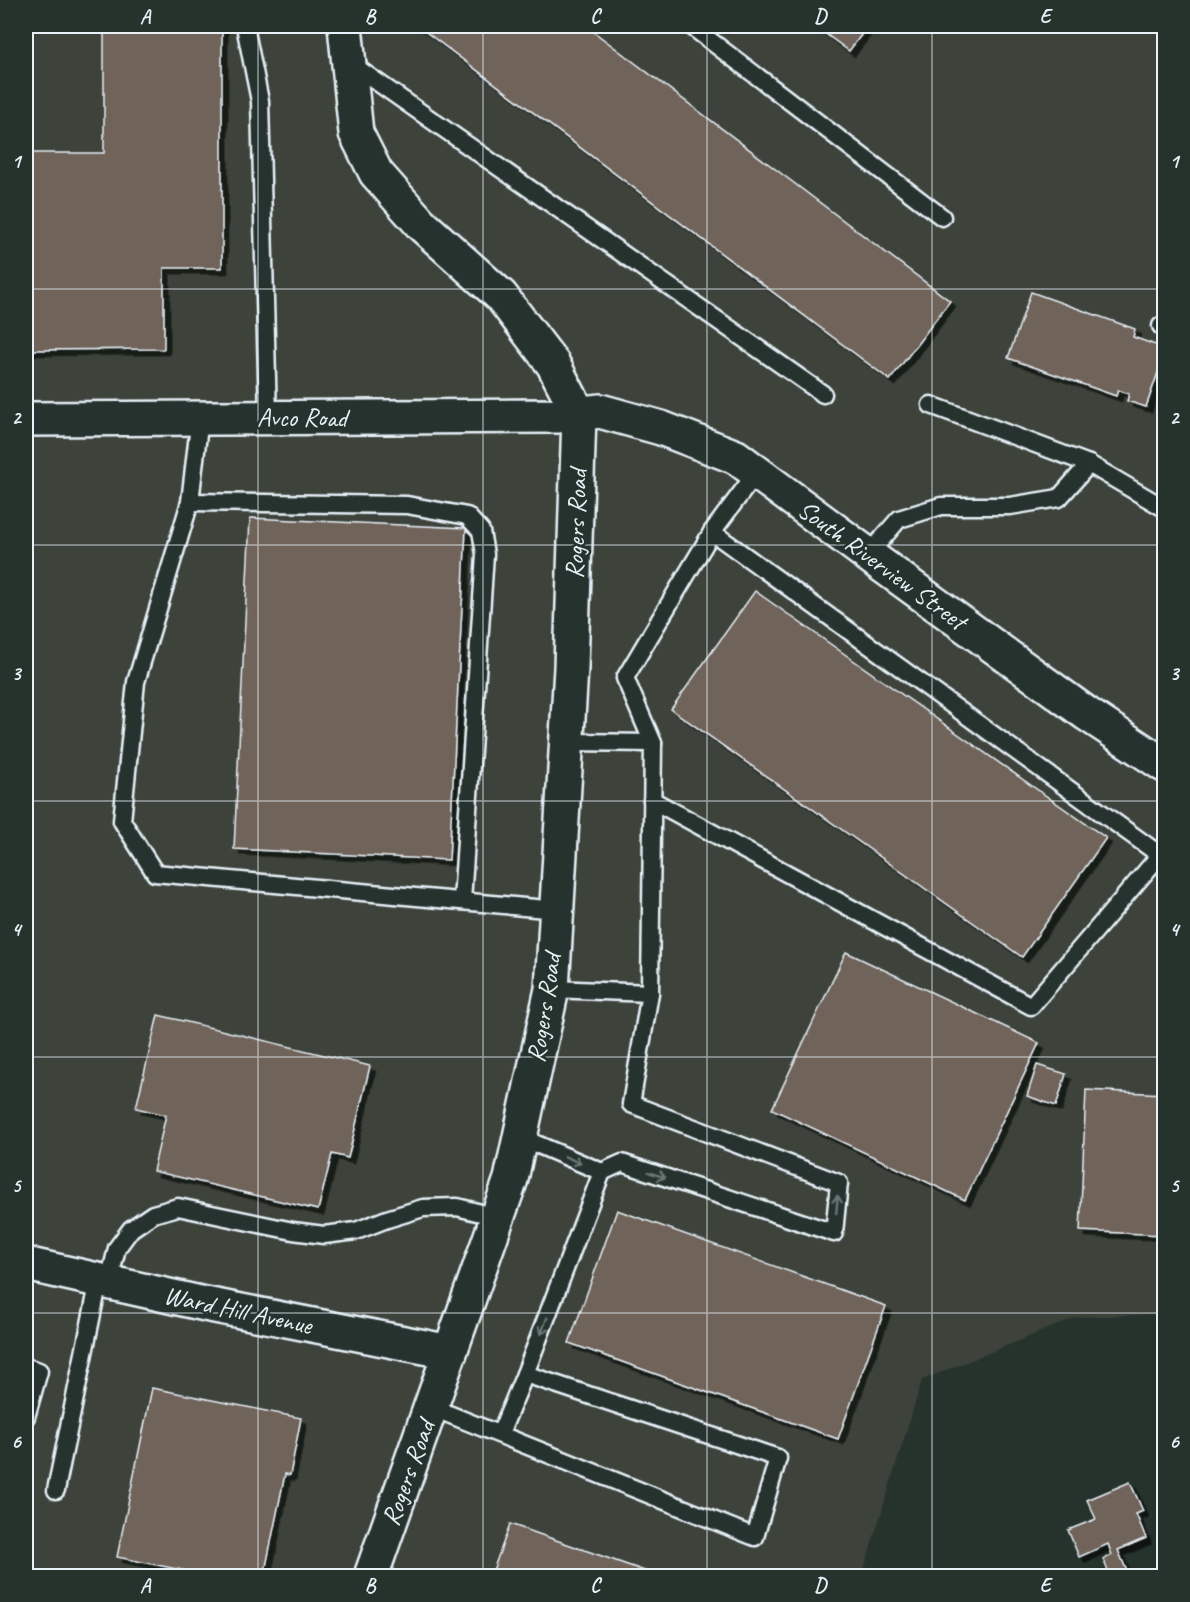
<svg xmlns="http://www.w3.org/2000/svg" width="1190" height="1602" viewBox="0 0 1190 1602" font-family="Caveat,sans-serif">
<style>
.built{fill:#3c423a}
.building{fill:#70645a;stroke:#e8f1f8;stroke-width:1.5;filter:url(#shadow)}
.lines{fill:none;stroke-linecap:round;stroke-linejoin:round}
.lane-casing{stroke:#e8f1f8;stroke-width:21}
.street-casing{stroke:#e8f1f8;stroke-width:38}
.lane{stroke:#26332d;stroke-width:16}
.street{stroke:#26332d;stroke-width:33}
.oneway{stroke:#6a7674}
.grid{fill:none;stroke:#e8f1f8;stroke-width:1.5;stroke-opacity:0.55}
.labels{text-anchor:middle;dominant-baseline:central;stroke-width:5;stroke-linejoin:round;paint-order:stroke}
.street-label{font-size:26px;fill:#e8f1f8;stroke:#26332d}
.neatline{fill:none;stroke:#e8f1f8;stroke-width:2}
.grid-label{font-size:20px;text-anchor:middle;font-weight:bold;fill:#e8f1f8}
</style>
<defs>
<filter id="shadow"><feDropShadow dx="5.5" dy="5.5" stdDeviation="0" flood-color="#0009"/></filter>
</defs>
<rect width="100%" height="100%" fill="#26332d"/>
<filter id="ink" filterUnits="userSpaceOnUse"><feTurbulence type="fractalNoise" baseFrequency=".0167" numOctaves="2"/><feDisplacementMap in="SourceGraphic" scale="12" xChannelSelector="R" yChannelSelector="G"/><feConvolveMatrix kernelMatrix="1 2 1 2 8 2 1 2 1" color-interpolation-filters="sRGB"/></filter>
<g filter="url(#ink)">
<path class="built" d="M26,26H1161L1164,30V1314L1077,1317L922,1380L862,1576H26Z"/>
<g class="building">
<path d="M104,26H222V268H164V349L26,350V153H104Z"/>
<path d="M418,26H586L950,301L890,380Z"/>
<path d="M815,26H868L849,51Z"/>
<path d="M1031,292L1135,329L1133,337L1164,348V355L1146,407L1127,401L1129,394L1118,390L1116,396L1008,358Z"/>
<path d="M250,518L466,528L449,860L234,849Z"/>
<path d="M755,591L1106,838L1022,957L671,709Z"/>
<path d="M846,952L1039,1043L965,1200L772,1109Z"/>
<path d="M158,1015L370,1066L348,1158L332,1154L318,1210L153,1171L166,1115L136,1108Z"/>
<path d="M1037,1065L1066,1074L1056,1106L1027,1096Z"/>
<path d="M1086,1090L1164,1094V1235L1080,1231Z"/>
<path d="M617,1210L886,1306L838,1439L569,1343Z"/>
<path d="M152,1388L301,1418L290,1475L285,1474L264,1576H212L117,1557Z"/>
<path d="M1130,1482L1143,1511L1136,1514L1146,1538L1118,1550L1129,1576H1097L1108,1571L1103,1559L1112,1555L1108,1544L1079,1557L1068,1530L1096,1519L1087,1500Z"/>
<path d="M510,1524L659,1576H491Z"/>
</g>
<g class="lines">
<defs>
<g id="lane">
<path d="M245,26L260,101L268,418"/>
<path d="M691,26L942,217"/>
<path d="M350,63L823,394"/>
<path d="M1161,326L1164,327"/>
<path d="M931,405L1089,464"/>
<path d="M200,417L190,502L136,682L122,821L155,873L557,910"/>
<path d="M190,502L407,505L467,516L481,531L485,554L462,901"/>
<path d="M712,532L1160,855L1164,850"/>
<path d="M868,555L899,519L941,506H1010L1059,498L1089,464L1164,508"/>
<path d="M567,742L653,743L650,993"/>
<path d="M653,743L625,678L712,532L757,472"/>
<path d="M652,800L1031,1006L1160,855"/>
<path d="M552,989L650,993L631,1104L839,1183L834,1233L622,1163L602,1172"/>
<path d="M520,1137L602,1172L525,1374"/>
<path d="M109,1282L117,1248L131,1229L153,1214L178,1207L293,1231L324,1235L356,1231L387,1219L423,1208L457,1207L497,1217"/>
<path d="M26,1367L39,1371L26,1417"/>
<path d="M431,1407L755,1537L778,1458L525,1374L500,1434"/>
<path d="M56,1490L99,1280"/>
</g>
<g id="street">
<path d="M345,26L356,133L376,173L422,225L501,296L553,364L579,414L571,668L552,989L511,1179L371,1576"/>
<path d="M26,419L557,416L600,411L661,428L736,457L879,563L1087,714L1164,765"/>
<path d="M26,1264L205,1304L450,1352"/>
</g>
</defs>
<use href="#lane" class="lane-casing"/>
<use href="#street" class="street-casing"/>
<use href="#lane" class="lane"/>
<use href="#street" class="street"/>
</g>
<defs><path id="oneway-shaft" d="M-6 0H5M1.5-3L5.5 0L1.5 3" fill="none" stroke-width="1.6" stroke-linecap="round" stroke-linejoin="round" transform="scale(1.5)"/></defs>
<g class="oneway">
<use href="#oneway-shaft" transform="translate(573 1160) rotate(24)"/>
<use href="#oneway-shaft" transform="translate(657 1175) rotate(18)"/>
<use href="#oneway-shaft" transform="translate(837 1204) rotate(-85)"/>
<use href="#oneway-shaft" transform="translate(544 1326) rotate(111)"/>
</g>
</g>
<path class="grid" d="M258,26V1576M483,26V1576M707,26V1576M932,26V1576M26,289H1164M26,545H1164M26,801H1164M26,1057H1164M26,1313H1164"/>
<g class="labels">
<g class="street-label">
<text x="302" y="417">Avco Road</text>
<text transform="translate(576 524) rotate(-88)">Rogers Road</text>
<text transform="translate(882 565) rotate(36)">South Riverview Street</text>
<text transform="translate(544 1008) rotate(-81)">Rogers Road</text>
<text transform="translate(238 1310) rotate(12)">Ward Hill Avenue</text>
<text transform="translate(408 1473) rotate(-70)">Rogers Road</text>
</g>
</g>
<rect width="1190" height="1602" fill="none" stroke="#26332d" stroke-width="66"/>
<rect x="33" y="33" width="1124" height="1536" class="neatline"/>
<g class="grid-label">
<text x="145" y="23">A</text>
<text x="370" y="23">B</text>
<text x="595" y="23">C</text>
<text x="820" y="23">D</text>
<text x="1045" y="23">E</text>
<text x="16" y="168">1</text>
<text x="1174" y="168">1</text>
<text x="16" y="424">2</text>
<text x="1174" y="424">2</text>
<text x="16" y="680">3</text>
<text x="1174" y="680">3</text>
<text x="16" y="936">4</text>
<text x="1174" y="936">4</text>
<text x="16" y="1192">5</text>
<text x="1174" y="1192">5</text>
<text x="16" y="1448">6</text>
<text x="1174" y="1448">6</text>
<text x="145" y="1592">A</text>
<text x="370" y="1592">B</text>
<text x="595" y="1592">C</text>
<text x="820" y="1592">D</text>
<text x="1045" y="1592">E</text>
</g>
</svg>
